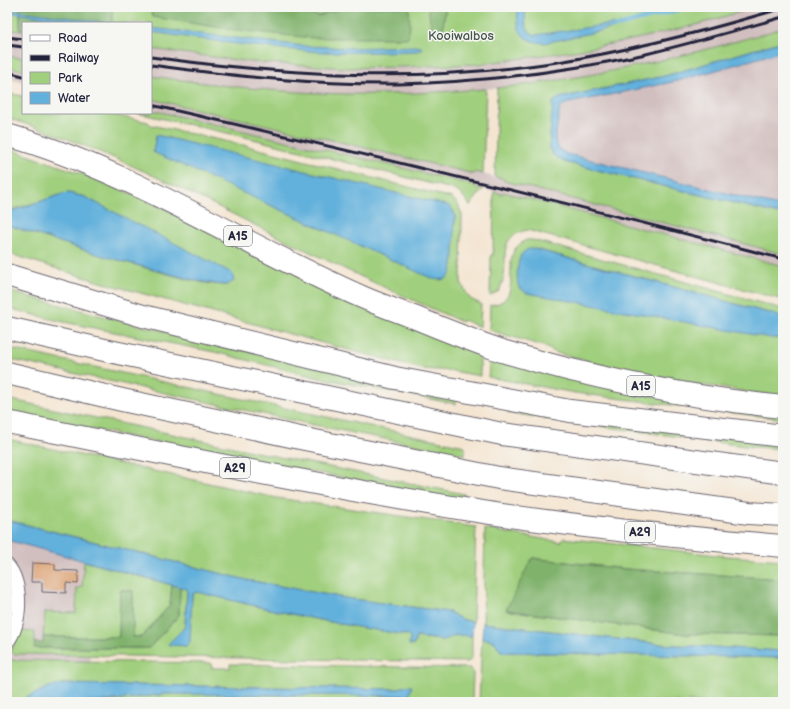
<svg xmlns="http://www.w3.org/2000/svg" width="790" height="709" viewBox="0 0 790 709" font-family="'Balsamiq Sans',sans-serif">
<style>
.industrial{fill:#d1bfbf}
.green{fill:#a0cf7d;stroke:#61785c;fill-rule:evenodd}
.forest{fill:#80b26c;stroke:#516a54}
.water{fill:#62b0dc;stroke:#42698c}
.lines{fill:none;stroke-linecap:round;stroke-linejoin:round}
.stream{stroke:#62b0dc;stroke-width:4}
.building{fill:#dea77c}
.minor-casing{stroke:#6c6670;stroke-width:15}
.motorway-casing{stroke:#6c6670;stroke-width:24}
.minor{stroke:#fff;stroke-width:13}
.motorway{stroke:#fff;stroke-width:22}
.rail{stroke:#22223b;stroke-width:3}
.labels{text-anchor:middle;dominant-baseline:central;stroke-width:3;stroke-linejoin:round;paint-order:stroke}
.shield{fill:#f6f6f2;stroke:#626272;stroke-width:1}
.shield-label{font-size:12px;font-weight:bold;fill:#22223b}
.park-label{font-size:13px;fill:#48564f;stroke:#f6f6f2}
</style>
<rect width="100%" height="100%" fill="#f6f6f2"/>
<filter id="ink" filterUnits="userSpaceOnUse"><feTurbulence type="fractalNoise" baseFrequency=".025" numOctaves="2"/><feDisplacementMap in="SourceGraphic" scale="8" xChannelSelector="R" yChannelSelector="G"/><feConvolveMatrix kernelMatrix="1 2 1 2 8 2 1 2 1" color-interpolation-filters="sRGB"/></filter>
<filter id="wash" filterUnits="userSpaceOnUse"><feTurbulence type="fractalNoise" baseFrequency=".012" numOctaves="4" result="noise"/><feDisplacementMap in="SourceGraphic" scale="16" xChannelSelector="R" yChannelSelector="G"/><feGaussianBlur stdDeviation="0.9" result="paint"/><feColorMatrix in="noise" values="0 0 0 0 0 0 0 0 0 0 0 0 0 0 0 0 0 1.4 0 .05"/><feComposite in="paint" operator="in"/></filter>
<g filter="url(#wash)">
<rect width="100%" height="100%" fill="#f4e5d1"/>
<g class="industrial">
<path d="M757,7H783V28L709,49L616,71L522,86L486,89L483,174L504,180V181L783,254V266L503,192L502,194L322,149L151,110V49L251,62L327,67H403L480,64L580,50L636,39L692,26Z"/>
<path d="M7,29L23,31V82L7,78Z"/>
<path d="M783,51V207L567,154L559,149L555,140L560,108L565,104L678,81Z"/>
<path d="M7,531L92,553L90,676L7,679Z"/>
</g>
<g class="green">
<path d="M7,7H757L692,26L636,39L580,50L480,64L403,67L347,68L251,62L151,49V23H108L20,11V31L7,29Z"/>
<path d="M783,28V41L665,76L559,98L553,155L564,162L783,215V254L504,181V179L495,177L497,88C595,78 688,56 783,28Z"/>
<path d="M7,56L23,58V70L7,67Z"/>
<path d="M151,76C216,85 281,93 347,94C393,95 440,92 486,89L483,174L475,172L474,174L324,138L151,99Z"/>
<path d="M7,93L23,96V113H104L148,122L151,125L243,145L452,198L458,204L462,215L461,282L468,296L472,300L481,304L480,327L463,320L462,322C413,300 364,279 316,255C214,206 115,151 7,118ZM156,135L455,216L453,265L153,152Z"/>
<path d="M151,110L322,149L474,185V187L483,189L470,206C464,196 459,191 448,188L245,137L137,113H151Z"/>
<path d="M7,148L83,174L141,198L480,351V376L453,371L421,369L319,342L93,280L7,253V225C55,241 104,256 153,270C177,276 202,285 227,285L85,197L69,193L7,211Z"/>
<path d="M494,192L502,194L503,192L783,266V300L527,230C499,237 507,253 504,276C503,281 501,286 499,291L490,296L491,255H493Z"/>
<path d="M526,240H533L783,309V319L776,315L535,249L521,255L518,279L779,339L783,338V396L754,393L676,381L613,368L557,353L543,346L489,330L490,305C521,302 506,271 513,253C515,247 521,243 526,240Z"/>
<path d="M7,291L134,324L457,399L456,404L315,377L214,352L59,321L7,308Z"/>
<path d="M7,348L270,405L465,446V455L314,425L7,359Z"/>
<path d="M490,354L783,411V419L575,393L488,377Z"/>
<path d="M7,399L280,457L464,494V501L7,413Z"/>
<path d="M509,406L783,443V449L744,446L508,413Z"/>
<path d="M7,439L277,498L476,527L473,622L461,619L449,612L345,598L247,580L7,520Z"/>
<path d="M485,529L561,542L563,538L727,556L783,560V579L625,569L533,558L506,610L685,634L783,636V651L659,644L483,623Z"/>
<path d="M84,561L172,585L170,605L142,637H133V591L120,590L119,637H43L45,612L76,613L77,588L82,587Z"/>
<path d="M180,587L187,589L185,626L183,629L169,643L186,646L192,596L193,594L197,592C267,609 336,625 408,635L410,638L416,637L443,640L457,635L472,636V658L468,662L14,654L11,651L21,631L35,632V648H149L179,615Z"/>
<path d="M482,638L494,641L502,652L783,658V702H479Z"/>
<path d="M7,660L211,663L212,668H230V664L469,668L472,670L473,674L472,702H98L166,694L409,696L406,686L396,689L62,684L49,687L17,702H7Z"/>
</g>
<g class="forest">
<path d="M20,7H113L112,23H23V31H20Z"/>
<path d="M150,7H278L318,16L338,10L343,7H409L410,26L408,38H312L228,29L153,17Z"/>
<path d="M428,7H446L442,34L436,36L431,26Z"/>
<path d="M532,558L625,569L783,579V636L685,634L506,610Z"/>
<path d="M172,585L180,587L179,615L149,648H34L35,643H43V637H119L120,590L133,591V637H142L170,605Z"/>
</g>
<g class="water">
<path d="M518,7H526C525,19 523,30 535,35L612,24L614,25V28L545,43C520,42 516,30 518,7Z"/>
<path d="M7,9L108,23H84L7,12Z"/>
<path d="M151,28L304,46L351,48L416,46L421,47L422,49L417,51C385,52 354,53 323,52C265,49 208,40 151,32Z"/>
<path d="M783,41V51L678,81L565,104L560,108L555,140L559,149L567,154L783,207V215L564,162L553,155L549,147L553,102L559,98L665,76Z"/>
<path d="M156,135L450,206L454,212L455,216C454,228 456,267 450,275C446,281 439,280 433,279L153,152Z"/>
<path d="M69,193L85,197L232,273L234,281L227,285H222L193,280L103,256L7,225V211H12L62,194Z"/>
<path d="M529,249H535L776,315L783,319V338H771L527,293L519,288C516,280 517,263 521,255C523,252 526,250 529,249Z"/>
<path d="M7,520L247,580L345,598L449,612L461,619L473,622L472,636L457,635L443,640L416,637L414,645H409L410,638L408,635C336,625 267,609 197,592L193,594L192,596L190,642L186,646L170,645L168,644L183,629L185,626L187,589L7,540Z"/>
<path d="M483,623L659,644L783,651V658L502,652L494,641L482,638Z"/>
<path d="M62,684L396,689L406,686H412L409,696L166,694L98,702H17L49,687Z"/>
</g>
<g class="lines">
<path class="stream" d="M614,27L689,7"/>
</g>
<g id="blocks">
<path class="building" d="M32,563L55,564V570L78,571V584L66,583V593L42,592V582H31Z"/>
</g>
</g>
<g filter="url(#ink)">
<use href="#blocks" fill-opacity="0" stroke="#6c6670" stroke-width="1"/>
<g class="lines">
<defs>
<path id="minor" d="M7,565C23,581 22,626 7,642"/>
<g id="motorway">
<path d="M7,135C133,171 243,245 362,297C380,305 398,311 416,318C445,330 473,341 502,351C594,379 688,397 783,407"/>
<path d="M7,275L143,316L395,378L570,411L783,436"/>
<path d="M7,328L109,351L502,434L783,473"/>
<path d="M7,373L122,400L300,438L499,478L749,513L783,515"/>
<path d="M7,422C170,455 332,489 496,514C591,528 687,538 783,546"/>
</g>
</defs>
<use href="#minor" class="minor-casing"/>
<use href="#motorway" class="motorway-casing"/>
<use href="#minor" class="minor"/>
<use href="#motorway" class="motorway"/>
<g class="rail">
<path d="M7,37L23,39"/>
<path d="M7,45L23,47"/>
<path d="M151,57C289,76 420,83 558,62C635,50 709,30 783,8"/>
<path d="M151,65C233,76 315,85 398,84C481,82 565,72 646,54C692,43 738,30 783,17"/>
<path d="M7,72L23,76"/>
<path d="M151,105C363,153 573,204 783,259"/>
</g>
</g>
</g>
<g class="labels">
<g class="shield">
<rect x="224" y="226" width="28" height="20" rx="3"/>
<rect x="627" y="376" width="28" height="20" rx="3"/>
<rect x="220" y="458" width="30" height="20" rx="3"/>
<rect x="625" y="522" width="30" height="20" rx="3"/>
</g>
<g class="shield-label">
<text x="238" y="236">A15</text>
<text x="641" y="386">A15</text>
<text x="235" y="468">A29</text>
<text x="640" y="532">A29</text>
</g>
<g class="park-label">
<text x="461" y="36">Kooiwalbos</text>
</g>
</g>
<rect width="790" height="709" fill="none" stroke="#f6f6f2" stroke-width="24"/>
<rect x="22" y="22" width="130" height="92" fill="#f6f6f2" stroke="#a1a1a9"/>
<rect x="30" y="35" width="20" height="6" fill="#ffffff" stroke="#a1a1a9"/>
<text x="58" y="42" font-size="12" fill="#22223b">Road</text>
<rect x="30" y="55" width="20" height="6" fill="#22223b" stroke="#a1a1a9"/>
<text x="58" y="62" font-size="12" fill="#22223b">Railway</text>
<rect x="30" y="72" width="20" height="12" fill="#a0cf7d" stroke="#a1a1a9"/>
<text x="58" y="82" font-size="12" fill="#22223b">Park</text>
<rect x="30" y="92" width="20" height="12" fill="#62b0dc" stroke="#a1a1a9"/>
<text x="58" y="102" font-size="12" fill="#22223b">Water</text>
</svg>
